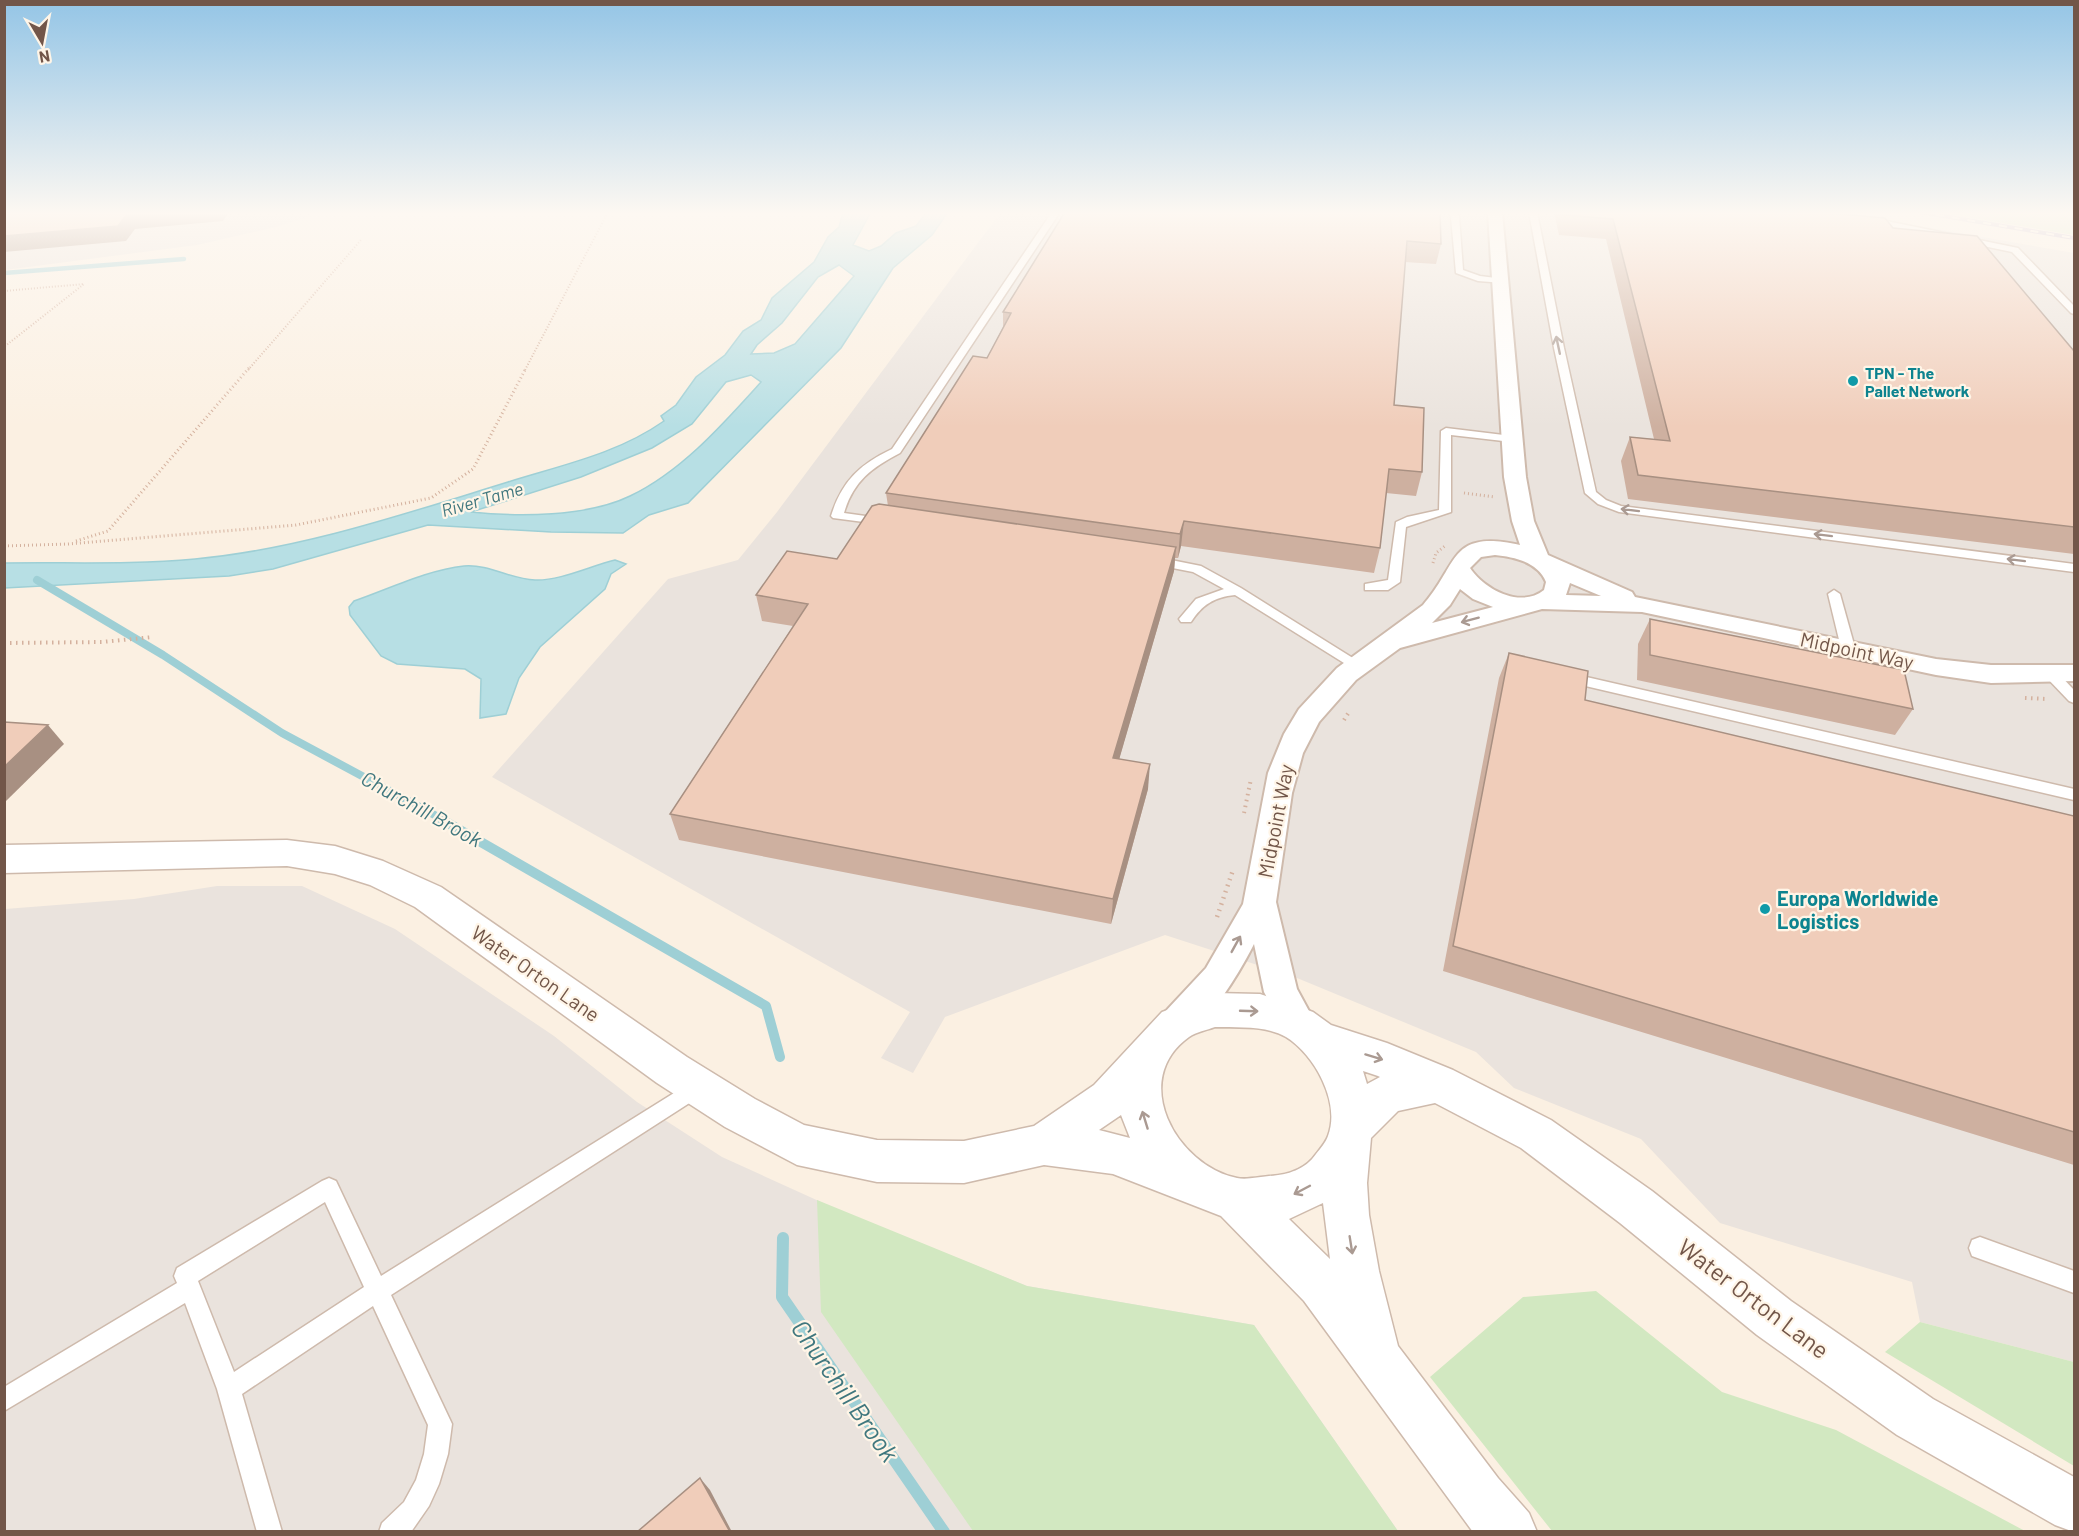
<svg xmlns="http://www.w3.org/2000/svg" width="2079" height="1536" viewBox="0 0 2079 1536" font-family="Barlow,sans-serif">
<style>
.industrial{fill:#eae3dd}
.green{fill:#d2e8c1}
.water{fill:#b7dfe4;stroke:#9ecfd5;stroke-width:1.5;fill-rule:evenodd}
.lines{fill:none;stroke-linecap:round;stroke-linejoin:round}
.stream-far3{stroke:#9ecfd5;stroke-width:4.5}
.stream-far2{stroke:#9ecfd5;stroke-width:8}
.stream-far1{stroke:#9ecfd5;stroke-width:10}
.stream{stroke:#9ecfd5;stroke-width:12}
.service-casing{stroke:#cebaac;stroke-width:3}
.minor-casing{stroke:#cebaac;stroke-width:4}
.tertiary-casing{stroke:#cebaac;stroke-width:3}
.path-far3{stroke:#d4b19e;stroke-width:2;stroke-dasharray:1 2;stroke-linecap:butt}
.path-far2{stroke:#d4b19e;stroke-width:3;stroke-dasharray:1 3;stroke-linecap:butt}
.path-far1{stroke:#d4b19e;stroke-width:4;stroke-dasharray:1.5 4.5;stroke-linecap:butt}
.path{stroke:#d4b19e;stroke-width:4.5;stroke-dasharray:1.5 5;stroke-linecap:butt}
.service{fill:#fff;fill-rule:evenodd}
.minor{fill:#fff;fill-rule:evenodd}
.tertiary{fill:#fff;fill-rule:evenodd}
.rail-casing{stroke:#b2a1c4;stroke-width:4}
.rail{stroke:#fff5e7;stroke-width:2;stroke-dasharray:8;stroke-linecap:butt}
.wall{fill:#ceb0a0}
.shaded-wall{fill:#a89082}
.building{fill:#f0cdba;stroke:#a89082;stroke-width:1.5}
.oneway{stroke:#aa9a92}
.culture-dot{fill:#0f9aa8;stroke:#fff5e7;stroke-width:2}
.labels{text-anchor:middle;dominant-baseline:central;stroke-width:4.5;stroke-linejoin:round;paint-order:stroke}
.far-culture-label{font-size:16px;font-weight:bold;fill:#0d838f;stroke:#fff5e7;text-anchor:start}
.far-water-label{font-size:18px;font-style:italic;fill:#40777e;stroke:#fff5e7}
.street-label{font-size:20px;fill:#725649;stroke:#fff5e7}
.culture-label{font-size:20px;font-weight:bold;fill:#0d838f;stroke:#fff5e7;text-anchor:start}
.water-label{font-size:21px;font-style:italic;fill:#40777e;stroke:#fff5e7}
.near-street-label{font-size:24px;fill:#725649;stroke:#fff5e7}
.near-water-label{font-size:26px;font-style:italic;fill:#40777e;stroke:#fff5e7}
</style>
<rect width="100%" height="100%" fill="#fbf0e2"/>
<g class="industrial">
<path d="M57,212H324L276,227L197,245L5,270V217Z"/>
<path d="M1001,212H1840L2074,253V1362L1920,1322L1912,1282L1720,1223L1641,1139L1514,1088L1476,1052L1297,978L1165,935L945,1017L913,1073L881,1058L910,1012L492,777L668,579L738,560L777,512Z"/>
<path d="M217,886H302L395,929L554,1036L637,1102L722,1157L843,1212L1027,1286L1254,1325L1398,1531L5,1532V909L134,899Z"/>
</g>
<g class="green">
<path d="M1937,212H2074V235Z"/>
<path d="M817,1200L1027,1286L1254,1325L1398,1531H973L821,1312Z"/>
<path d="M1596,1291L1722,1392L1836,1430L2025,1531H1552L1430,1377L1523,1297Z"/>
<path d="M1920,1322L2074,1362V1466L1885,1352Z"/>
</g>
<g class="water">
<path d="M843,212H871L853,245L869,251L881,246L896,233L916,226L927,212H948L932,235L893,268L841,348L688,503L649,515L623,533L551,532L428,525L273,569L229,576L5,588V563C68,562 132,565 195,559C302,549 407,513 508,482C562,465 617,454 664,421L661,416L676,405L696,377L725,355L743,331L761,320L772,298L814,262L828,237L839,227ZM839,265L854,276L795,344L774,353L751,354L757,345L782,323L818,277ZM751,375L761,382C723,424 682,471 630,496C587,517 518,517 471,512L581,477L652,448L692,424L726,382Z"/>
<path d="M615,560L626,564L611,574L605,589L540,647L519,678L506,714L480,718L481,679L465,669L397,664L381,656L350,615L349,607L354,601C389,589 427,570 464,566C490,564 509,579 535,580C560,581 590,566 615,560Z"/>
</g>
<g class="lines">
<path class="stream-far3" d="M4,273L184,259"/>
<path class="stream-far2" d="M37,580L163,655L282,733L442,819"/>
<path class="stream-far1" d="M439,818L766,1006L780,1057"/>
<path class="stream" d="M783,1238L782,1297L944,1532"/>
<defs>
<g id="service">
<path d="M1052,212H1060L900,453C871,468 853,482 844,513L887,519V525L833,518L831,516C842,481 860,464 892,449Z"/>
<path d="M1448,212H1456L1459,216L1463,270L1480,276L1504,279V283L1478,281L1456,273L1451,216Z"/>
<path d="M1529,212H1537L1564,348L1596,492L1606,500L1621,506L2074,564V572L1619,512L1598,504L1585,493L1554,348Z"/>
<path d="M1872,218L2018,248L2074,306V314L2071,313L2012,252L1869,222L1868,220Z"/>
<path d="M1446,428L1512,436L1517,439L1512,442L1451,435V512L1406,527L1400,582L1388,590H1365V584L1388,580L1396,522L1407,517L1439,510L1441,431Z"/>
<path d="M1156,557L1201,566L1241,588L1364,665L1362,668H1352L1235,595C1214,597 1202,605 1191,622H1181L1179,619L1196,599L1224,589L1193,572L1152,564V558Z"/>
<path d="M1834,590L1840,594L1855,648L1853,651L1848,652L1841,648L1828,594Z"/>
<path d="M2051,670L2056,671L2074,690V703L2069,701L2046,677L2044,674L2046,671Z"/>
<path d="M1569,673L2074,789V800L1564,681L1562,678L1564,675Z"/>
<path d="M698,1078L705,1081L708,1087L705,1093L391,1295L452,1424L448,1454L439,1484L429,1506L411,1532H379L382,1523L404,1502L416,1480L424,1454L428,1425L373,1306L242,1394L282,1532H257L217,1389L185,1303L4,1411V1387L177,1283L174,1276L177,1268L322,1181L329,1178L336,1181L381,1276ZM325,1202L364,1287L234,1372L198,1281Z"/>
<path d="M1980,1237L2074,1271V1293L1972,1256L1969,1248L1972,1240Z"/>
</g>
<path id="minor" d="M1488,212H1502L1526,477L1534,521L1548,555L1632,592L1635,597L1936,659L1991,665H2074V681L1991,683L1936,675L1642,612L1542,609L1400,648L1356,680L1319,722L1303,753L1292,793L1276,902L1297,989L1316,1024L1311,1035L1299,1039L1287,1035L1264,992L1254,944C1243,966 1203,1036 1177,1039C1173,1039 1168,1036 1164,1035L1159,1024L1164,1013L1206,968L1243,904L1268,773L1284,734L1299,709L1337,668L1423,605C1459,565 1448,529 1520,545L1512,521L1504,477ZM1495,555C1514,557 1538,562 1546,582L1544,590C1520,609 1484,589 1470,568L1481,557ZM1570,583L1601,596L1566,595ZM1460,589L1473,599L1493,607L1432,623L1450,605Z"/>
<path id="tertiary" d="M287,840L335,846L383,861L441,887L687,1057L755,1099L804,1125L877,1140L964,1141L1034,1126L1094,1085L1162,1012L1214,993L1260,994L1299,1007L1313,1012L1331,1025L1387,1043L1453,1070L1551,1120L1652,1191L1791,1301L1933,1399L2074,1477V1532L2055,1525L1897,1435L1757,1335L1620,1223L1521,1148L1435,1103L1398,1111L1371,1138L1367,1183L1369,1215L1379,1271L1398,1346L1498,1478L1529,1513L1537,1532H1473L1304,1301L1221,1216L1113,1174L1044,1165L964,1183L877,1182L797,1165L725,1127L657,1083L415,907L370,885L335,874L287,866L4,873V845ZM1215,1027C1238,1028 1265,1025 1286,1037C1314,1054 1341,1102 1328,1136C1326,1142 1320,1149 1316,1154C1305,1170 1287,1175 1269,1176C1259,1177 1246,1180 1237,1178C1176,1165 1129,1080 1189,1037C1196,1032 1207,1030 1215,1027ZM1363,1071L1378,1076L1380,1077L1367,1084ZM1121,1115L1130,1138L1099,1130ZM1323,1203L1330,1259L1289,1219Z"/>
</defs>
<use href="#service" class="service-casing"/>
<use href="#minor" class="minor-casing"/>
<use href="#tertiary" class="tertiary-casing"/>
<g class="path-far3">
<path d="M4,291L84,284L4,347"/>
<path d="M248,370L361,240"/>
<path d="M525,370L608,212"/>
</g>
<g class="path-far2">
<path d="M1464,493L1495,497"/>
<path d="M76,541L108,531L249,368"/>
<path d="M4,546L68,544L296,525L431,498L473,469L526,368"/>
<path d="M1433,563L1436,553L1445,546"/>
</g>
<g class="path-far1">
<path d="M4,643L102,642L153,637"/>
<path d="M2025,698L2047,699"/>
<path d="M1344,720L1349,712"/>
<path d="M1244,813L1251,779"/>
</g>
<path class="path" d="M1217,917L1233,870"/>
<use href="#service" class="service"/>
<use href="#minor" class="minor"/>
<use href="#tertiary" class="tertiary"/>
<defs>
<path id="rail" d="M1920,212L2074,238"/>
</defs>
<use href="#rail" class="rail-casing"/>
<use href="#rail" class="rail"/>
</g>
<g class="wall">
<path d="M1065,212L1441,244L1436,264L1405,262L1394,405L1422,472L1416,496L1386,493L1380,548L1374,573L1181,546L1178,558H1175L1174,571L1119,759L1148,789L1111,924L679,840L670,814L793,626L762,621L756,595L837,559L888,506L886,493L987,358L1003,327V312Z"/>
<path d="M1554,212H1817L1893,228L2074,351V554L1628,499L1621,461L1630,437L1654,439L1606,239L1559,235Z"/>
<path d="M1650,619L1913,709L1895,735L1637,680L1638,644Z"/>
<path d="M1509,653L1585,700L2074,816V1165L1443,971L1499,678Z"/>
</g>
<g class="shaded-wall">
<path d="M149,212H229L223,221L135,229L126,241L4,252V236L127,214Z"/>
<path d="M1184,521L1181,546L1178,558L1180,534Z"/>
<path d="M1176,547L1174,571L1112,784L1113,758Z"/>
<path d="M48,725L64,744L4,803V767Z"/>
<path d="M1150,764L1148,789L1111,924L1113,899Z"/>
<path d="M700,1478L710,1490L732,1532H730Z"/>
</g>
<g class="building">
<path d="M4,212H149L127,214L118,226L4,236Z"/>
<path d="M1065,212H1440L1441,244L1407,241L1394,405L1424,408L1422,472L1389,469L1380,548L1184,521L1180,534L886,493L973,356L987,358L1011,313L1003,312Z"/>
<path d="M1564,212H1817L1885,218L1893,228L1977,236L2074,351V527L1638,475L1630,437L1670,441L1613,219L1565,215Z"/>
<path d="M879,504L1176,547L1113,758L1150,764L1113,899L670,814L808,604L756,595L787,551L837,559L872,506Z"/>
<path d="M1650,619L1904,670L1913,709L1650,655Z"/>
<path d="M1509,653L1588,671L1585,700L2074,816V1132L1453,946Z"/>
<path d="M4,722L48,725L4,767Z"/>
<path d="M700,1478L730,1532H637Z"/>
</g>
<defs><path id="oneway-shaft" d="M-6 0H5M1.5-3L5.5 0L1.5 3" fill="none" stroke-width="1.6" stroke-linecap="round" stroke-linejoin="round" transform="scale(1.5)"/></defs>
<g class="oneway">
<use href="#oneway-shaft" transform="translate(1558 345) rotate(-102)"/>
<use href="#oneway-shaft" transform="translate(1630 510) rotate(-173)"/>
<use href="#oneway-shaft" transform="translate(1823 535) rotate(-173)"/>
<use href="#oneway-shaft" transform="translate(2016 560) rotate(-173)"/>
<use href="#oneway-shaft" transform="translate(1470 620) rotate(165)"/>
<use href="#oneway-shaft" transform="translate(1236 944) rotate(-61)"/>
<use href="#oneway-shaft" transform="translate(1249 1011) rotate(2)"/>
<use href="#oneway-shaft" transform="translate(1374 1057) rotate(17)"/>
<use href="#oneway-shaft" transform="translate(1145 1120) rotate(-107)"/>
<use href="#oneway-shaft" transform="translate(1302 1190) rotate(152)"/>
<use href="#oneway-shaft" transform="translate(1351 1245) rotate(81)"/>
</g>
<linearGradient id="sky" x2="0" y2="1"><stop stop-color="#94c5e6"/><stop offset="0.5" stop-color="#fdf8f2"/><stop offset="1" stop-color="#fdf8f2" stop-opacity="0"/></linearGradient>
<rect width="2079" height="427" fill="url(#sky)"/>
<g class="culture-dot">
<circle cx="1853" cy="381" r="6"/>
<circle cx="1765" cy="909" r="6"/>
</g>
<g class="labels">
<g class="far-culture-label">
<text x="1865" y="372">TPN - The<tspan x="1865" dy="18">Pallet Network</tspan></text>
</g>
<g class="far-water-label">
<text transform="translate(482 499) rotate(-16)">River Tame</text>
</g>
<g class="street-label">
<text transform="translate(1857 650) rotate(12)">Midpoint Way</text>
<text transform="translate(1275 821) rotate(-79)">Midpoint Way</text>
<text transform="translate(536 973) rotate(35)">Water Orton Lane</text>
</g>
<g class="culture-label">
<text x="1777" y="898">Europa Worldwide<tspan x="1777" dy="23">Logistics</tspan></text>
</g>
<g class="water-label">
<text transform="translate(422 808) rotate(29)">Churchill Brook</text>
</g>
<g class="near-street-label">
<text transform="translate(1754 1298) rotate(37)">Water Orton Lane</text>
</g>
<g class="near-water-label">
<text transform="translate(846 1390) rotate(55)">Churchill Brook</text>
</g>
</g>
<rect width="2079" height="1536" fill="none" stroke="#725649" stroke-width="12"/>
<g transform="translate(42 42) rotate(170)" stroke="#fff5e7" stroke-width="4.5" paint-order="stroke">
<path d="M0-4.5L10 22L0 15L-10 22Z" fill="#725649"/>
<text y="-9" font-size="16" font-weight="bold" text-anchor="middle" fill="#725649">N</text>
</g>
</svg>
